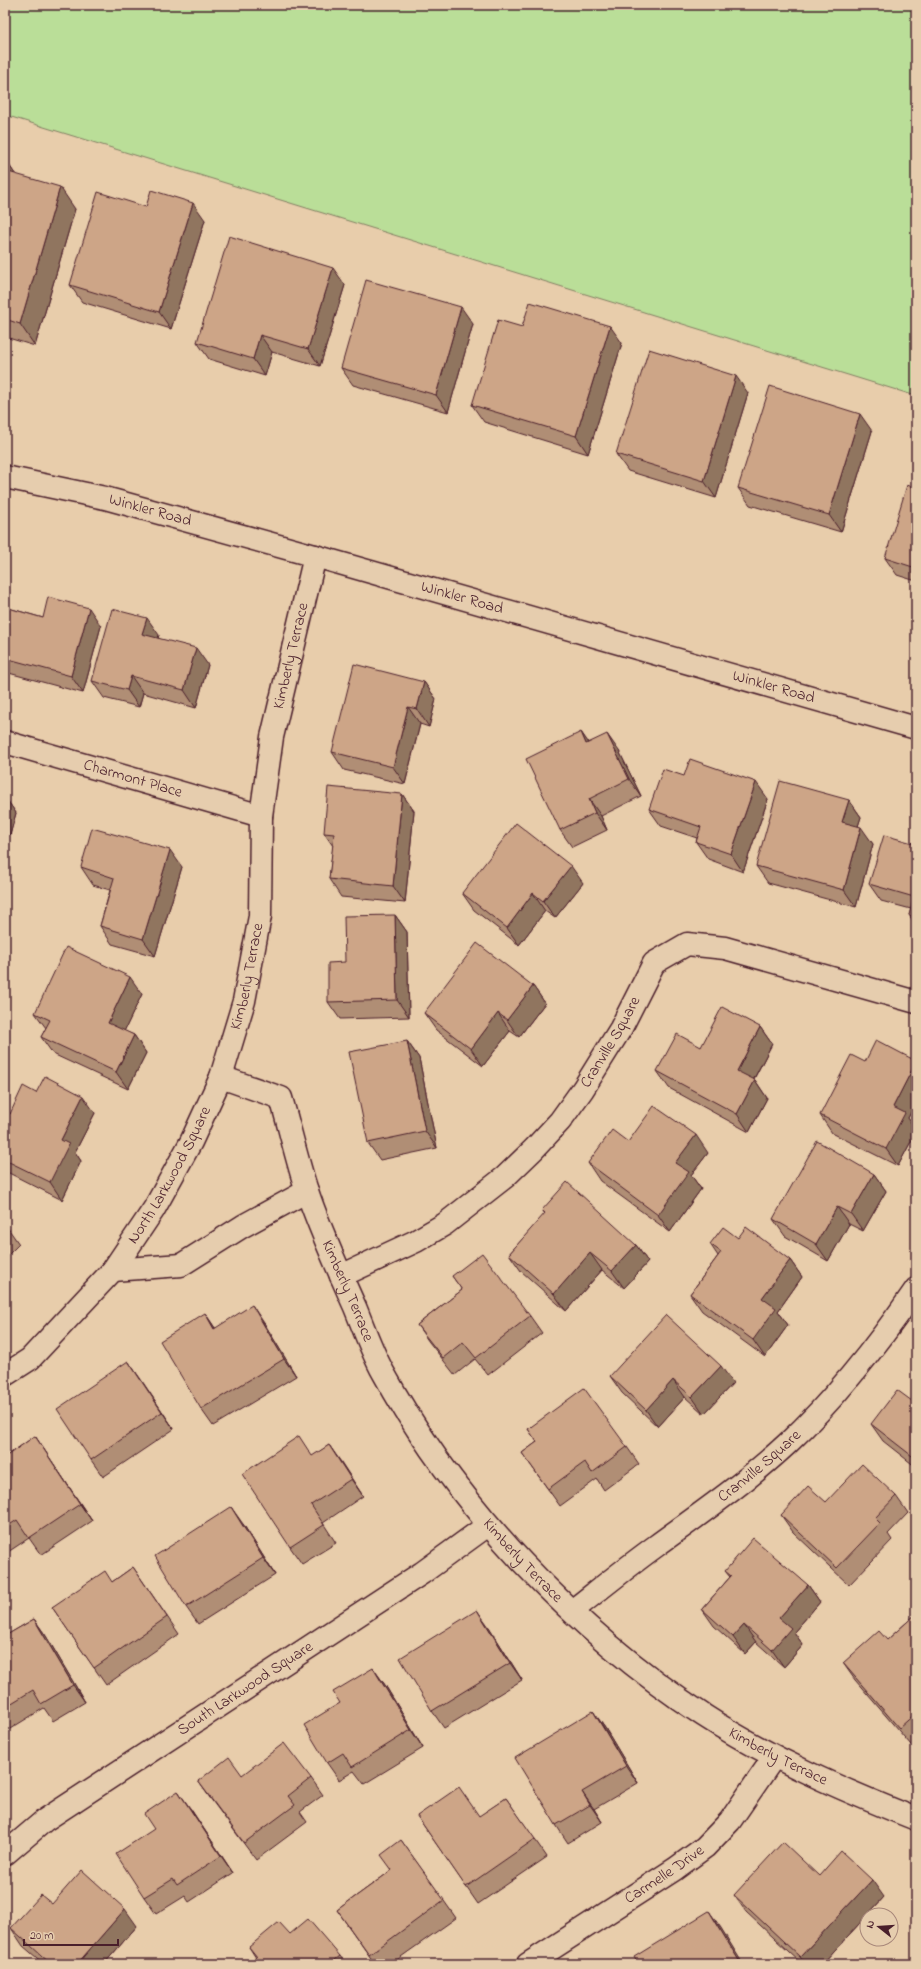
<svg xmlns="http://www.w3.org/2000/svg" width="921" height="1969" viewBox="0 0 921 1969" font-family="'Indie Flower',sans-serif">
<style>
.green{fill:#bade98;stroke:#827e62}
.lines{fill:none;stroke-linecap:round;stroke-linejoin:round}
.minor-casing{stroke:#4a1f2b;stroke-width:25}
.tertiary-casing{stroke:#4a1f2b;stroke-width:25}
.minor{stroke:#e6cdae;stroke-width:22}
.tertiary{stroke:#e6cdae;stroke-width:22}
.wall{fill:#b08e74;stroke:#4a1f2b}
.shaded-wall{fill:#90745e;stroke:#4a1f2b}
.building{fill:#cda587;stroke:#4a1f2b}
.labels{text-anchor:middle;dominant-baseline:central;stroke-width:3;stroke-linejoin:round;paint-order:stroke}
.street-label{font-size:16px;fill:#4a1f2b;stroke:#e6cdae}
</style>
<rect width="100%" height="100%" fill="#e8cdab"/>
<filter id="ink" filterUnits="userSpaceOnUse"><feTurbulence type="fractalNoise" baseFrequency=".025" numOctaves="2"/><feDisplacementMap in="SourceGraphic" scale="8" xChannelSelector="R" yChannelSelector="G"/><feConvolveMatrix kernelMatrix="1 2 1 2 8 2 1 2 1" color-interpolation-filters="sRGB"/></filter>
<g filter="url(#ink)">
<path class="green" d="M5,5H916V396L5,115Z"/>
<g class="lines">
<defs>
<g id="minor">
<path id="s1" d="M5,742L261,816"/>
<path id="s2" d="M221,1077L281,1098C290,1129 297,1161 307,1191C320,1230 338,1269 355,1307C364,1329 372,1352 383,1372C456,1506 576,1632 703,1715C769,1758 843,1790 916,1819"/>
<path d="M113,1270L181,1265L243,1226L307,1191"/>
<path id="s3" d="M341,1276L416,1241L445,1224L505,1177L534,1149L560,1121L583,1089L621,1028L654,963L687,944L725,948L916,1002"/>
<path id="s4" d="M5,1375L30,1359L113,1270L154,1209L191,1142L221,1077L244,1001L260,916L261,816L272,737L315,556"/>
<path id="s5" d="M572,1611C600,1589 627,1567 656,1546C700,1514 746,1482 787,1444C835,1399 879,1343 916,1289"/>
<path id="s6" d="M5,1854L45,1820L422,1573L488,1525"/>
<path id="s7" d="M528,1964L675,1869L705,1847L730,1821L774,1757"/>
</g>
<g id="tertiary">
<path id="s8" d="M5,477L105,498L315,556L916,728"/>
</g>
</defs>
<use href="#minor" class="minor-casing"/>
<use href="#tertiary" class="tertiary-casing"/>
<use href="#minor" class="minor"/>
<use href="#tertiary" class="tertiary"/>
</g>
<g class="wall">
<path d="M5,159L15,174L75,209L35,346L5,337Z"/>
<path d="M146,207L205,220L171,329L82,302L70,285Z"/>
<path d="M345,285L320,366L272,352L265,376L209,359L197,342Z"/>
<path d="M473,324L448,412L353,385L341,368Z"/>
<path d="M522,327L622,343L588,454L484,422L472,405Z"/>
<path d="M748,393L716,498L628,471L616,454Z"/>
<path d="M872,431L841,532L750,505L738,488Z"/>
<path d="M916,488V581L897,575L885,558Z"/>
<path d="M5,607L43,618L101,626L83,693L5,672Z"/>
<path d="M159,635L158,638L208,665L196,708L143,693L139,707L104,698L92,681Z"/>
<path d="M424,682L436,699L429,727L420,724L405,784L344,770L332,752Z"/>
<path d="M581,732L588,743L619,751L641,796L601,816L607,830L572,847L560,830Z"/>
<path d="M684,776L768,799L743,872L708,859L696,842L697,838L661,826L649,809Z"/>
<path d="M402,794L414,811L405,903L341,897L329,879L333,846L324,833Z"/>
<path d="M5,797L16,813L10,835L5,833Z"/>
<path d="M849,800L861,817L858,826L873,844L856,907L768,883L756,866Z"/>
<path d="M916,844V925L909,915L911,909L881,901L869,884Z"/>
<path d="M81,867H182L155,956L112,944L100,926L110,890L93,885Z"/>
<path d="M583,883L555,918L545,911L519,945L474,910L462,893Z"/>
<path d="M395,915L407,932L409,1017L340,1019L328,1002Z"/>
<path d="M533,986L545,1003L519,1037L510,1031L483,1066L436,1030L424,1013Z"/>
<path d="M142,994L124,1031L134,1035L146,1053L128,1089L53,1054L41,1037L46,1028L35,1013Z"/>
<path d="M760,1027L772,1044L754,1079L755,1080L767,1098L749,1132L669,1088L657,1071L701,1047Z"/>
<path d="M407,1041L419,1058L437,1148L380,1160L368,1143Z"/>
<path d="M916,1061V1103L908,1118L916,1130V1132L898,1166L832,1133L820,1115L865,1062Z"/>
<path d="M36,1093L95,1113L75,1152L81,1161L62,1200L5,1171V1111L10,1114Z"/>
<path d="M628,1142L708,1153L691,1175L701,1189L670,1232L600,1181L588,1163Z"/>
<path d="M874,1174L886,1191L863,1231L849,1224L828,1261L785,1236L773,1219Z"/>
<path d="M542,1210L636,1245L648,1262L624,1288L602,1270L566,1311L521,1271L509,1254L545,1214Z"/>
<path d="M5,1224L19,1244L5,1258Z"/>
<path d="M738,1238L790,1260L802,1277L778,1311L788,1325L765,1357L702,1311L690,1294L718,1256L710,1244Z"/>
<path d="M452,1276L530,1316L542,1333L488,1375L475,1359L455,1375L429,1342L417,1325L462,1290Z"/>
<path d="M205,1313L215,1328L264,1323L296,1376L213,1426L201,1409Z"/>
<path d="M128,1361L174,1429L103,1477L91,1460Z"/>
<path d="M610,1376L733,1383L704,1414L685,1397L658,1427L622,1393Z"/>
<path d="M916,1404V1467L883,1441L871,1424Z"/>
<path d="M528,1429L627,1447L639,1464L604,1490L597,1479L560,1506L522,1453L537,1442Z"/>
<path d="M35,1436L92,1521L41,1555L29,1538L5,1554V1457Z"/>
<path d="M329,1445L363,1496L323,1523L336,1543L302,1564L290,1547L313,1456Z"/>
<path d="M896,1496L908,1513L888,1534L892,1540L849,1585L793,1532L781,1515L826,1502Z"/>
<path d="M243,1524L275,1575L198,1624L186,1607Z"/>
<path d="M133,1567L179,1634L106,1685L52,1607L112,1582Z"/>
<path d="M725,1571L808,1585L820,1602L794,1632L803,1645L784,1667L756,1642L745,1654L714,1626L702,1609L730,1577Z"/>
<path d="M916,1614V1741L911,1745L855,1680L843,1663L887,1640Z"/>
<path d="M34,1619L46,1636L85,1702L53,1721L44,1708L5,1732V1636Z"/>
<path d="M489,1627L522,1680L444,1728L432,1711Z"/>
<path d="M373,1668L385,1685L423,1748L364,1784L354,1771L339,1780L327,1763L340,1703Z"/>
<path d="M593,1711L605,1728L638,1783L594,1809L602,1822L568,1843L556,1825Z"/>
<path d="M242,1775L311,1778L323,1795L300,1812L307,1822L256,1860L210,1798L198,1781Z"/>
<path d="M506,1798L547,1857L478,1904L417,1816H480Z"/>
<path d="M190,1808L233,1873L189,1902L185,1896L156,1914L144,1897Z"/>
<path d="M401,1840L456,1918L391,1964H375L337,1910L392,1870Z"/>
<path d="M819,1876L884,1897L822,1964H802L746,1912L734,1895Z"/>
<path d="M52,1904L137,1926L104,1964H44L23,1946L11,1928Z"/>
<path d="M290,1934L340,1956L346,1964H249L256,1958L249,1947Z"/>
</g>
<g class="shaded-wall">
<path d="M5,159L15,174L5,182Z"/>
<path d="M60,187L75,209L35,346L20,324Z"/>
<path d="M193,203L205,220L171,329L159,312Z"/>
<path d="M333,268L345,285L320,366L308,349Z"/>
<path d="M461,307L473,324L448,412L436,395Z"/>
<path d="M610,326L622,343L588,454L576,436Z"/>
<path d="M260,335L272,352L265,376L253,359Z"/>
<path d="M736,376L748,393L716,498L704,481Z"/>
<path d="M860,414L872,431L841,532L829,515Z"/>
<path d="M89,608L101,626L83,693L71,676Z"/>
<path d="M147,618L159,635L154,651L142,634Z"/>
<path d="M196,648L208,665L196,708L184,690Z"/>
<path d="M131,676L143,693L139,707L127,690Z"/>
<path d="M424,682L436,699L429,727L417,709Z"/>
<path d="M408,707L420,724L405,784L393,767Z"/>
<path d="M581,732L593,749L586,744Z"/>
<path d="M607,734L619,751L641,796L629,779Z"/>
<path d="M756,782L768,799L743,872L731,854Z"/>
<path d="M402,794L414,811L405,903L393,886Z"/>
<path d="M5,797L16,813L10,835L5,828Z"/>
<path d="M589,799L601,816L607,830L595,813Z"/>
<path d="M849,800L861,817L854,839L842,822Z"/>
<path d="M861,827L873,844L856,907L844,890Z"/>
<path d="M170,850L182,867L155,956L143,939Z"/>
<path d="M571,866L583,883L555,918L543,901Z"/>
<path d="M533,893L545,911L519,945L507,928Z"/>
<path d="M395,915L407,932L409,1017L397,1000Z"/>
<path d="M130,977L142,994L120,1040L108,1023Z"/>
<path d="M533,986L545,1003L519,1037L507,1020Z"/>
<path d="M498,1013L510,1031L483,1066L471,1049Z"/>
<path d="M760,1027L772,1044L749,1088L737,1071Z"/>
<path d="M134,1035L146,1053L128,1089L116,1072Z"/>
<path d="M407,1041L419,1058L437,1148L425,1131Z"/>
<path d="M916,1062V1103L908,1118L916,1130V1132L898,1166L886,1149L893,1107Z"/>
<path d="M755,1080L767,1098L749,1132L737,1114Z"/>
<path d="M83,1096L95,1113L75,1152L81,1161L62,1200L50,1182L61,1140Z"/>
<path d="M696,1135L708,1153L691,1175L701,1189L670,1232L658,1215L675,1163Z"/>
<path d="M874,1174L886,1191L863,1231L851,1214Z"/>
<path d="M837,1207L849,1224L828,1261L816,1244Z"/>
<path d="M636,1245L648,1262L624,1288L612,1271Z"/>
<path d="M590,1253L602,1270L566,1311L554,1294Z"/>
<path d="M790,1260L802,1277L778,1311L788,1325L765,1357L753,1340L762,1298Z"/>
<path d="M252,1305L264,1323L296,1376L284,1359Z"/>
<path d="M205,1313L217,1331L214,1329Z"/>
<path d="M128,1361L140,1378L174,1429L162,1412Z"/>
<path d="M721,1366L733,1383L704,1414L692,1397Z"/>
<path d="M673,1380L685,1397L658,1427L646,1410Z"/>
<path d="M35,1436L47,1454L92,1521L80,1504Z"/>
<path d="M329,1445L341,1462L363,1496L351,1479Z"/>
<path d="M231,1507L243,1524L275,1575L263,1558Z"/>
<path d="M808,1585L820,1602L794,1632L803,1645L784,1667L772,1650L779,1618Z"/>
<path d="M477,1610L489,1627L522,1680L510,1663Z"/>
<path d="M34,1619L46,1636L85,1702L73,1685Z"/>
<path d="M744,1625L756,1642L745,1654L733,1637Z"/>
<path d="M373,1668L385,1685L423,1748L411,1730Z"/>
<path d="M593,1711L605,1728L638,1783L626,1766Z"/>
<path d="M178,1791L190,1808L233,1873L221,1856Z"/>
<path d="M582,1792L594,1809L602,1822L590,1805Z"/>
<path d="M872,1880L884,1897L822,1964H806L800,1957Z"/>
<path d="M125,1909L137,1926L104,1964H77Z"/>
<path d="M709,1911L721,1928L743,1964H741Z"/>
</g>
<g class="building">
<path d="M5,171L60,187L20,324L5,319Z"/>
<path d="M151,190L193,203L159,312L70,285L98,192L146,207Z"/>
<path d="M229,236L333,268L308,349L260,335L253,359L197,342Z"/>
<path d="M366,280L461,307L436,395L341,368Z"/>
<path d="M530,302L610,326L576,436L472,405L498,320L522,327Z"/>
<path d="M649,349L736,376L704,481L616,454Z"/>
<path d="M770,386L860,414L829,515L738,488Z"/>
<path d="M907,485L916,488V568L885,558Z"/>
<path d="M48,597L89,608L71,676L5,658V607L43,618Z"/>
<path d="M112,609L147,618L142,634L196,648L184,690L131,676L127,690L92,681Z"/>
<path d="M354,664L424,682L417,709L408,707L393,767L332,752Z"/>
<path d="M581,732L586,744L607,734L629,779L589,799L595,813L560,830L526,759Z"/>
<path d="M690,759L756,782L731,854L696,842L701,827L649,809L663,769L684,776Z"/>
<path d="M780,781L849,800L842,822L861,827L844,890L756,866Z"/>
<path d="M328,787L402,794L393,886L329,879L334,834L324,833Z"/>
<path d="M516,823L571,866L543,901L533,893L507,928L462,893Z"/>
<path d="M92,828L170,850L143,939L100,926L114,878L81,867Z"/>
<path d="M884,835L916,844V917L909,915L914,897L869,884Z"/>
<path d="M395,915L397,1000L328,1002V963L345,962L344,916Z"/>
<path d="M477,943L533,986L507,1020L498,1013L471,1049L424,1013Z"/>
<path d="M66,947L130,977L108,1023L134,1035L116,1072L41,1037L50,1020L35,1013Z"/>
<path d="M722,1007L760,1027L737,1071L755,1080L737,1114L657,1071L677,1034L701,1047Z"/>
<path d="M876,1040L916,1061V1062L893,1107L905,1113L886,1149L820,1115L851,1055L865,1062Z"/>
<path d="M407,1041L425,1131L368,1143L349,1052Z"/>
<path d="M45,1076L83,1096L61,1140L69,1144L50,1182L5,1160V1111L10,1114L23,1086L36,1093Z"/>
<path d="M654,1106L696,1135L675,1163L689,1172L658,1215L588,1163L612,1130L628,1142Z"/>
<path d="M817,1141L874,1174L851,1214L837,1207L816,1244L773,1219Z"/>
<path d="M567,1182L636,1245L612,1271L590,1253L554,1294L509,1254L545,1213L542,1210Z"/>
<path d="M5,1224L7,1227L5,1229Z"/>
<path d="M723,1227L738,1238L746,1227L790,1260L762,1298L776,1308L753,1340L690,1294L721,1252L710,1244Z"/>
<path d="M482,1253L530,1316L476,1358L463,1342L443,1358L417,1325L462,1290L452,1276Z"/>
<path d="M252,1305L284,1359L201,1409L160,1341L205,1313L214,1329Z"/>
<path d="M666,1315L721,1366L692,1397L673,1380L646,1410L610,1376Z"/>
<path d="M128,1361L162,1412L91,1460L57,1409Z"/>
<path d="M584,1388L627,1447L592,1473L585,1462L548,1489L522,1453L537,1442L528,1429Z"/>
<path d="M897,1390L916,1404V1459L871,1424Z"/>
<path d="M35,1436L80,1504L29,1538L17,1520L5,1528V1457Z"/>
<path d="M299,1436L312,1456L329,1445L351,1479L311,1505L324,1525L290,1547L242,1474Z"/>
<path d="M862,1464L896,1496L875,1518L880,1523L837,1568L781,1515L808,1486L826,1502Z"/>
<path d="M231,1507L263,1558L186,1607L155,1556Z"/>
<path d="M753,1538L808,1585L779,1618L791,1628L772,1650L744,1625L733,1637L702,1609L731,1576L725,1571Z"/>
<path d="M133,1567L167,1617L94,1668L52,1607L105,1571L112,1582Z"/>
<path d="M477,1610L510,1663L432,1711L400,1658Z"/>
<path d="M916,1614V1713L899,1728L843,1663L879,1631L887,1640Z"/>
<path d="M34,1619L73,1685L41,1704L33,1690L5,1707V1636Z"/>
<path d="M373,1668L411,1730L352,1767L343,1753L327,1763L304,1725L340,1703L333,1692Z"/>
<path d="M593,1711L626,1766L582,1792L590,1805L556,1825L515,1758Z"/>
<path d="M284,1743L311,1778L288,1796L295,1805L244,1843L198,1781L229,1757L242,1775Z"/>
<path d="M459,1787L479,1816L506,1798L535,1839L466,1887L417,1816Z"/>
<path d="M178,1791L221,1856L177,1885L173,1879L144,1897L116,1854L154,1829L144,1814Z"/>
<path d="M401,1840L444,1900L369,1955L337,1910L392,1870L381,1855Z"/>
<path d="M783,1842L819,1876L841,1851L872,1880L800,1957L734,1895Z"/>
<path d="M82,1870L125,1909L77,1964H51L11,1928L41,1895L52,1904Z"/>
<path d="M709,1911L741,1964H638L634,1957Z"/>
<path d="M308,1919L340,1956L330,1964H249L257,1957L249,1947L279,1922L290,1934Z"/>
</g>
</g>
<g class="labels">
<g class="street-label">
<text stroke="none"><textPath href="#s8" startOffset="149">Winkler Road</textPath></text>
<text stroke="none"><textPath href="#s8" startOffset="473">Winkler Road</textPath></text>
<text stroke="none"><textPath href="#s4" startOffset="802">Kimberly Terrace</textPath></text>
<text stroke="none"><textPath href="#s8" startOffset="797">Winkler Road</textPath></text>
<text stroke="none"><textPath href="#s1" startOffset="133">Charmont Place</textPath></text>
<text stroke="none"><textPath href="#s4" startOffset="477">Kimberly Terrace</textPath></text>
<text stroke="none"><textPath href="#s3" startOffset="365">Cranville Square</textPath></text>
<text stroke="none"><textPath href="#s4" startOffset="262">North Larkwood Square</textPath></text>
<text stroke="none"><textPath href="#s2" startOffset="268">Kimberly Terrace</textPath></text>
<text stroke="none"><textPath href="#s5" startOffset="237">Cranville Square</textPath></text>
<text stroke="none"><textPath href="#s2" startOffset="592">Kimberly Terrace</textPath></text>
<text stroke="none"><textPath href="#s6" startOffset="292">South Larkwood Square</textPath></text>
<text stroke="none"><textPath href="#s2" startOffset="916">Kimberly Terrace</textPath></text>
<text stroke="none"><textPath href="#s7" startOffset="163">Carmelle Drive</textPath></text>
</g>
</g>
<rect width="921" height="1969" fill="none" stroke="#e6cdae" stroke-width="20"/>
<rect x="10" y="10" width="901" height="1949" fill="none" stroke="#4a1f2b" stroke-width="1.5" filter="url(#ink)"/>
<g transform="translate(879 1927) rotate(287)"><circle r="19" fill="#e6cdae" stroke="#a8877a"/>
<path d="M0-3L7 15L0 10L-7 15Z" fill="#4a1f2b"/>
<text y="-6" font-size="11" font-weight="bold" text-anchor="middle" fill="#4a1f2b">N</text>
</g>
<path d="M24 1939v6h94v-6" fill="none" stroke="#4a1f2b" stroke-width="2"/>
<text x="30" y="1939" font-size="12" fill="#4a1f2b" stroke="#e6cdae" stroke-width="3" paint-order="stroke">20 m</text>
</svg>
